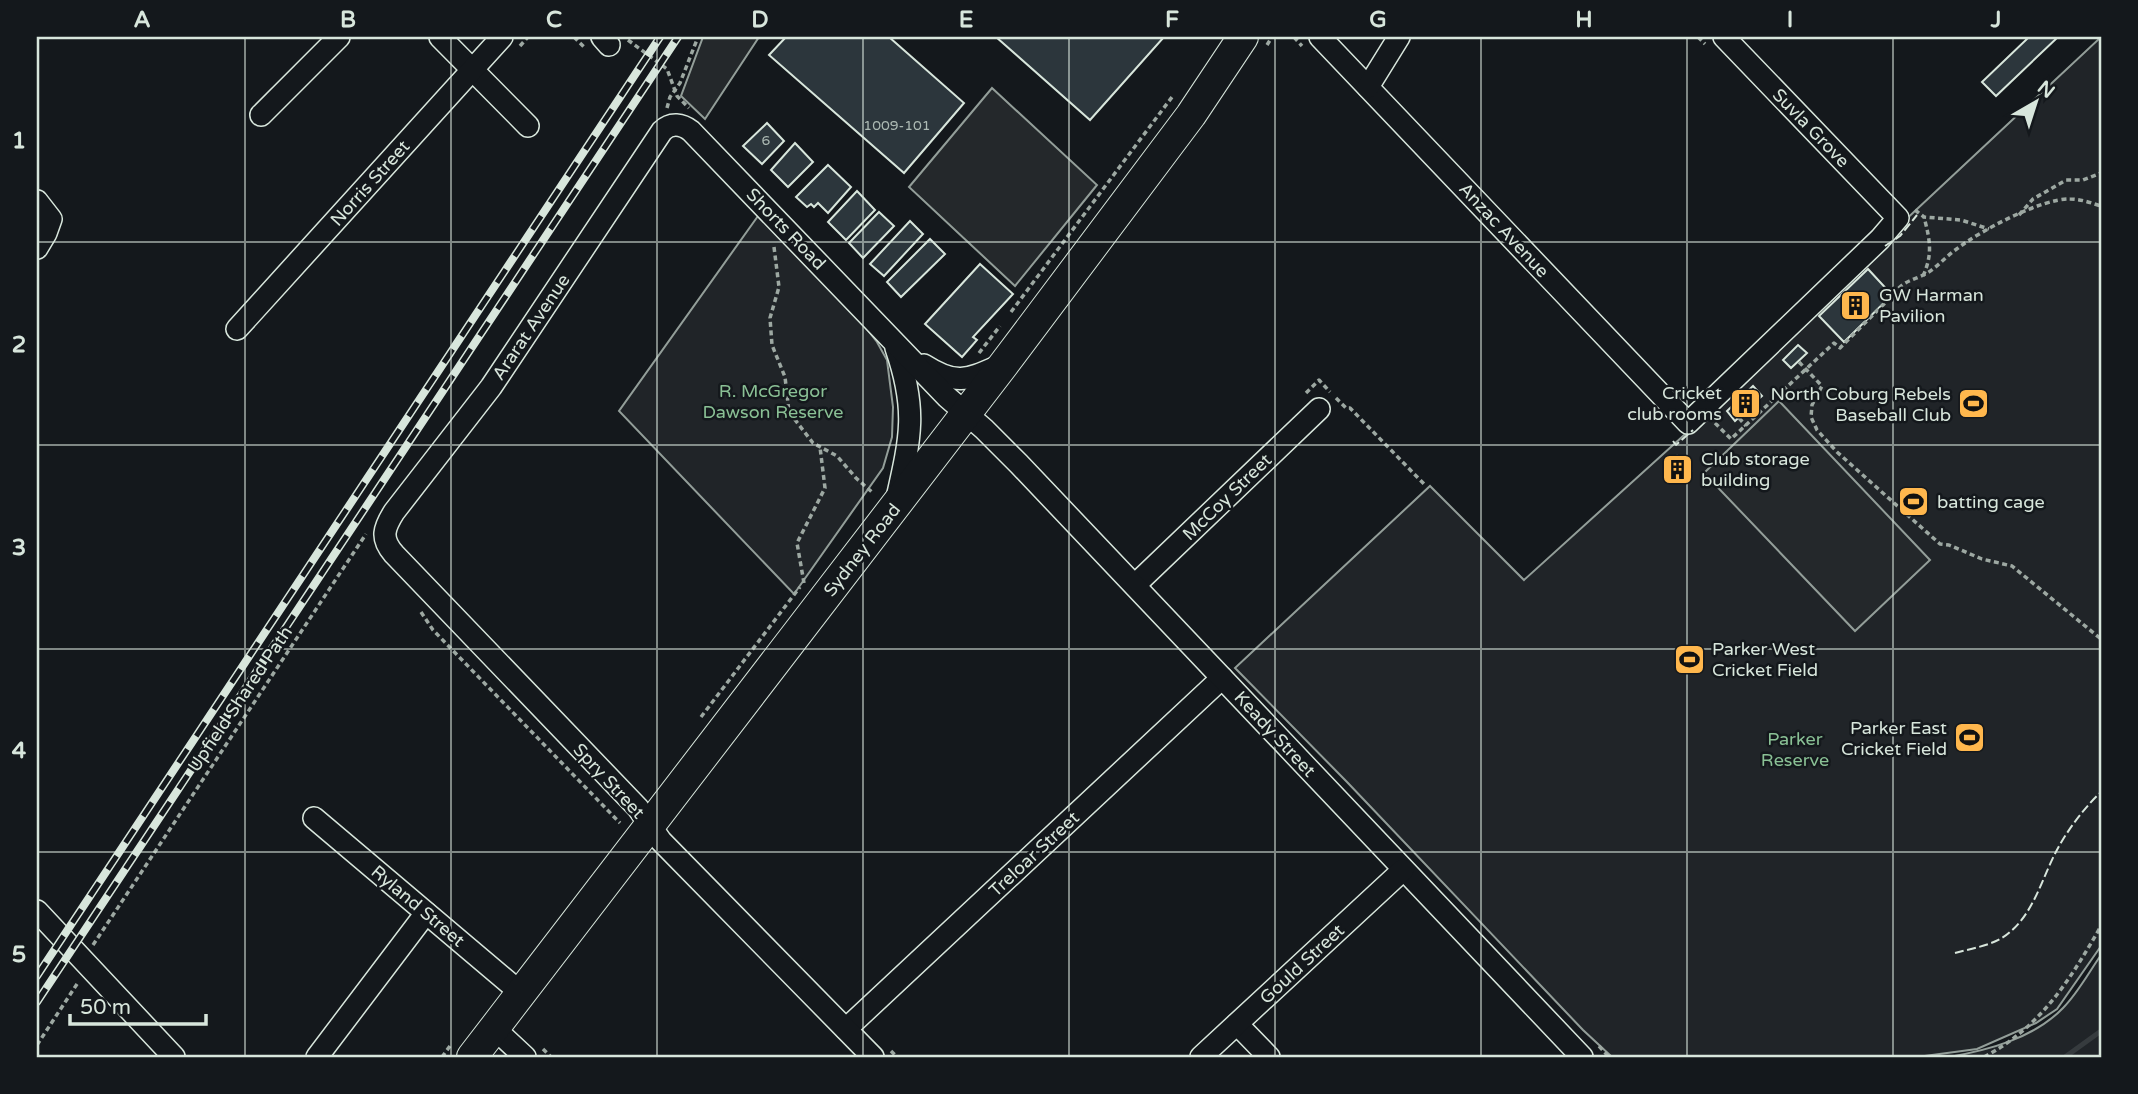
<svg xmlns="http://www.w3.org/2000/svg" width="2138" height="1094" viewBox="0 0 2138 1094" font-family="'Varela Round',sans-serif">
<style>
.green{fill:#202428;stroke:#939e99;stroke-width:2}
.parking{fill:#24282b;stroke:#939e99;stroke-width:2}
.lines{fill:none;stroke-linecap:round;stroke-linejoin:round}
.stream{stroke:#363b3e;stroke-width:5}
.building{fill:#2c363c;stroke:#d8e6dc;stroke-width:2}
.minor-casing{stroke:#d8e6dc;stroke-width:24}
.highway-casing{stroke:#d8e6dc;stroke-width:32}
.path{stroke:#9da8a2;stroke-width:3.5;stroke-dasharray:5 3.5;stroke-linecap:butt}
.minor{stroke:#14181c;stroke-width:21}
.highway{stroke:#14181c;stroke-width:30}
.rail-casing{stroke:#d8e6dc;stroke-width:8}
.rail{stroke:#14181c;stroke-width:5;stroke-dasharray:16;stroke-linecap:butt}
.fence{stroke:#d8e6dc;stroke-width:2;stroke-dasharray:9 3.5;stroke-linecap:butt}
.grid{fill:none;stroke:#d8e6dc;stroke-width:2;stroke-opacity:0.55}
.labels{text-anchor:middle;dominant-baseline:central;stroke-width:5;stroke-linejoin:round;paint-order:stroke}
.number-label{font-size:14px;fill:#adbab4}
.street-label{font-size:18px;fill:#d8e6dc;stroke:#14181c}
.poi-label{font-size:18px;fill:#d8e6dc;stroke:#14181c;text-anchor:start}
.park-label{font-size:18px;fill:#8ac095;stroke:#14181c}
.neatline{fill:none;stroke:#d8e6dc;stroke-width:2.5}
.grid-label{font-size:23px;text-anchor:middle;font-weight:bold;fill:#d8e6dc}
</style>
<rect width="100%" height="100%" fill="#14181c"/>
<g class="green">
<path d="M2101,37V946L2057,1009L2036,1023L1977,1049L1917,1057H1612L1583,1030L1347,782L1235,668L1430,486L1524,580L1704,417L1885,239Z"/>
<path d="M758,216L862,323L877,342L887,360L893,407L892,437L883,468L794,594L619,411Z"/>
<path d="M2101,955V1057H1949C1989,1050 2034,1038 2063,1008C2078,993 2089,972 2101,955Z"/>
</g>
<g class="parking">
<path d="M703,37H759L705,119L681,96Z"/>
<path d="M992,88L1097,185L1015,286L909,187Z"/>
<path d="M1779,401L1930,560L1855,631L1704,473Z"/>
</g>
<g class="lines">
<path class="stream" d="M2065,1057L2101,1031"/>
</g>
<g class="building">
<path d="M786,37H889L964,103L904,173L769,55Z"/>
<path d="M996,37H1164L1090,120Z"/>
<path d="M2029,37H2058L1996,96L1982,82Z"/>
<path d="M767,123L784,141L762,164L743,146Z"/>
<path d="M795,143L813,162L788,187L771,170Z"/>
<path d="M828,165L851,187L828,213L818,203L814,207L811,204L807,207L796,197Z"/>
<path d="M857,191L875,210L846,240L828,222Z"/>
<path d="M879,212L894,226L863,258L849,243Z"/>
<path d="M910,221L923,234L884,276L870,264Z"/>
<path d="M930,239L945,254L901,297L887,282Z"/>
<path d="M980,264L1013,294L973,337L977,340L962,357L925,324Z"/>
<path d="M1868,269L1892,295L1844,342L1819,316Z"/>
<path d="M1798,345L1807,353L1791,368L1783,360Z"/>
<path d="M1753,386L1762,396L1735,421L1727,411Z"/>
<path d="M1677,456L1691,471L1680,482L1665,467Z"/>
</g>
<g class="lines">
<defs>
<g id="minor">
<path d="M440,37L528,126"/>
<path d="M602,37L609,45"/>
<path d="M1320,37L1688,423L1880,239L1898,218L1724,37"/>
<path d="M1368,87L1399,37"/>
<path d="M261,115L339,37"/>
<path d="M37,201L51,219L46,233L37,248"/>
<path d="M237,329L502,37"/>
<path d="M896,348C917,409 911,436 897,498"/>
<path d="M924,365C957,386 967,380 1001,365"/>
<path d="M1135,585L1319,409"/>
<path d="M314,818L521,993"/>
<path d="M37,911L174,1057"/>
<path d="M1237,1024L1269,1057"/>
<path d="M494,1028L525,1057"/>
<path d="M846,1029L1222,678"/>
<path d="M317,1057L426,913"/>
<path d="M873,1057L661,841L638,808L394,554C380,538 384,528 394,512L491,387L662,131C671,122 682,124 691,131L947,397L984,429L1019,464L1582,1057"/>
<path d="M1201,1057L1403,870"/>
</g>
<path id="highway" d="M472,1057L1004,364L1191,115L1243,37"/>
</defs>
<use href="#minor" class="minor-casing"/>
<use href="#highway" class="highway-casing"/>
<g class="path">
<path d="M574,37L585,48"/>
<path d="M1294,37L1302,46"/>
<path d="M1698,37L1705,44"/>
<path d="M628,40L667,69L677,96L689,108"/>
<path d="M1267,45L1272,37"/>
<path d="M520,46L528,37"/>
<path d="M667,108L670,97L680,83L698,37"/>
<path d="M1915,210L1924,217L1961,220L1989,229"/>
<path d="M2019,215L2033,199L2066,180H2083L2101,173"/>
<path d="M774,247L779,287L770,318L772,345L785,377L789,412L813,443L837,456L856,478L873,493"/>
<path d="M1923,276C1933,254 1930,240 1924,217"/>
<path d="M1011,312L1172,97"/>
<path d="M979,353L1000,326"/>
<path d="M1799,362L1822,386L1812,405L1811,417L1817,430L1837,452L1940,544L1949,545L1982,559L2012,566L2101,639"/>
<path d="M1306,393L1319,380L1330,392"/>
<path d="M1336,398L1346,408H1350L1424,484"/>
<path d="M1739,418L1746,426"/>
<path d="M1715,423L1731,439L1834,343L1840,348L1894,294C1904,278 1920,280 1933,269C1942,262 1949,254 1958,248C1980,231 2042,198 2070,199C2081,199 2091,203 2101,206"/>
<path d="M804,583L797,543L825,488L820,447"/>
<path d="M421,612L433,630L620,823"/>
<path d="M701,717L800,587"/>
<path d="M93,945L366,534"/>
<path d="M37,1045L79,981"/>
<path d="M1599,1046L1609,1057"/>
<path d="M543,1049L551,1057"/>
<path d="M891,1051L897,1057"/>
<path d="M442,1057L450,1046"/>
<path d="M1984,1057C2041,1027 2070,980 2101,926"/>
</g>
<use href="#minor" class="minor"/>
<use href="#highway" class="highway"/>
<defs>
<g id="rail">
<path d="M37,976L660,37"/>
<path d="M37,1002L678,37"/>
</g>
</defs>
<use href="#rail" class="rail-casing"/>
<use href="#rail" class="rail"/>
<g class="fence">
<path d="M1885,246L1900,236L1917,215"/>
<path d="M1673,441L1676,445L1693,430"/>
<path d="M1955,953C1973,948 1996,945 2010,932C2035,911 2043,875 2058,848C2069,828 2085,807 2101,792"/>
</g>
</g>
<path class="grid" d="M245,37V1057M451,37V1057M657,37V1057M863,37V1057M1069,37V1057M1275,37V1057M1481,37V1057M1687,37V1057M1893,37V1057M37,242H2101M37,445H2101M37,649H2101M37,852H2101"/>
<defs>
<symbol id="building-square" viewBox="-11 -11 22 22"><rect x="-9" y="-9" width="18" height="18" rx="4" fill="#ffb74d" stroke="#14181c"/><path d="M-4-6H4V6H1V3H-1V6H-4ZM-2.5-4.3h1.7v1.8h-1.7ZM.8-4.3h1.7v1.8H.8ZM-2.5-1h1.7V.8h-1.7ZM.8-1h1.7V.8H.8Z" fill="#111"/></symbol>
<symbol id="stadium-square" viewBox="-11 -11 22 22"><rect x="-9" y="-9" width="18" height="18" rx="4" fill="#ffb74d" stroke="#14181c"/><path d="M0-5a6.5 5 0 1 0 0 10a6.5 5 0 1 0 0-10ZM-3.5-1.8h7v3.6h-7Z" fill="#111"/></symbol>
</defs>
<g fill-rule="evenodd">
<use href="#building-square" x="1838" y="288" width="35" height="35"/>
<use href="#building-square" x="1728" y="386" width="35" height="35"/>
<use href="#stadium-square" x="1956" y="386" width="35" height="35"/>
<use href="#building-square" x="1660" y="452" width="35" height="35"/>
<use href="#stadium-square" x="1896" y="484" width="35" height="35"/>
<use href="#stadium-square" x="1672" y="642" width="35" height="35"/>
<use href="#stadium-square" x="1952" y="720" width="35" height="35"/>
</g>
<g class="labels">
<g class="number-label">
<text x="897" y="125">1009-101</text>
<text x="766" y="140">6</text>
</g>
<g class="street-label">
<text transform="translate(1811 128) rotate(46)">Suvla Grove</text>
<text transform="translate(370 183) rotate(-48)">Norris Street</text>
<text transform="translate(786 229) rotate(46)">Shorts Road</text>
<text transform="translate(1504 230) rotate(47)">Anzac Avenue</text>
<text transform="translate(531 327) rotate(-56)">Ararat Avenue</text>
<text transform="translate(1227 497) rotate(-44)">McCoy Street</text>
<text transform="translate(862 550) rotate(-52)">Sydney Road</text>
<text transform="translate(240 699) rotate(-56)">Upfield Shared Path</text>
<text transform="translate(1275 734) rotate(47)">Keady Street</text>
<text transform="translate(609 781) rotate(47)">Spry Street</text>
<text transform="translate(1034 854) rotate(-43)">Treloar Street</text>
<text transform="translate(418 906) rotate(40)">Ryland Street</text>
<text transform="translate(1302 964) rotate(-43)">Gould Street</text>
</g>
<g class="poi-label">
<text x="1879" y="295">GW Harman<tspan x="1879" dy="21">Pavilion</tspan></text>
<text x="1722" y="393" text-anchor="end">Cricket<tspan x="1722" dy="21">club rooms</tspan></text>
<text x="1951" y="394" text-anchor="end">North Coburg Rebels<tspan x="1951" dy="21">Baseball Club</tspan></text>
<text x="1701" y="459">Club storage<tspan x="1701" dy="21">building</tspan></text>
<text x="1937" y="502">batting cage</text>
<text x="1712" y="649">Parker West<tspan x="1712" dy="21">Cricket Field</tspan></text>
<text x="1947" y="728" text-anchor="end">Parker East<tspan x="1947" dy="21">Cricket Field</tspan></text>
</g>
<g class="park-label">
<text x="773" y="391">R. McGregor<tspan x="773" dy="21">Dawson Reserve</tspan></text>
<text x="1795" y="739">Parker<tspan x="1795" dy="21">Reserve</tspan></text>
</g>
</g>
<rect width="2138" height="1094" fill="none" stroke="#14181c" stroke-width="77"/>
<g transform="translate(2036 102) rotate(39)" stroke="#14181c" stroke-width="5" paint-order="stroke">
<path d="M0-5L12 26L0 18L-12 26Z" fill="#d8e6dc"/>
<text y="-10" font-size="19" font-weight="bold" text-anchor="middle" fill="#d8e6dc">N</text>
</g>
<path d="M70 1014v10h136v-10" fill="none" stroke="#d8e6dc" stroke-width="3.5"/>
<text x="80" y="1014" font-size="21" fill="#d8e6dc" stroke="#14181c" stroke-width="5" paint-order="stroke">50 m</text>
<rect x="38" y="38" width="2062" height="1018" class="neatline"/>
<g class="grid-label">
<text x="142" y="27">A</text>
<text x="348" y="27">B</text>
<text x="554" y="27">C</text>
<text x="760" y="27">D</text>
<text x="966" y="27">E</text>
<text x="1172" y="27">F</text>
<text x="1378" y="27">G</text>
<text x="1584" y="27">H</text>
<text x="1790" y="27">I</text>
<text x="1996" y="27">J</text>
<text x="19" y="148">1</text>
<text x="19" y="352">2</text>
<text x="19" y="555">3</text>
<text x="19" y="758">4</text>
<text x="19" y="962">5</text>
</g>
</svg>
